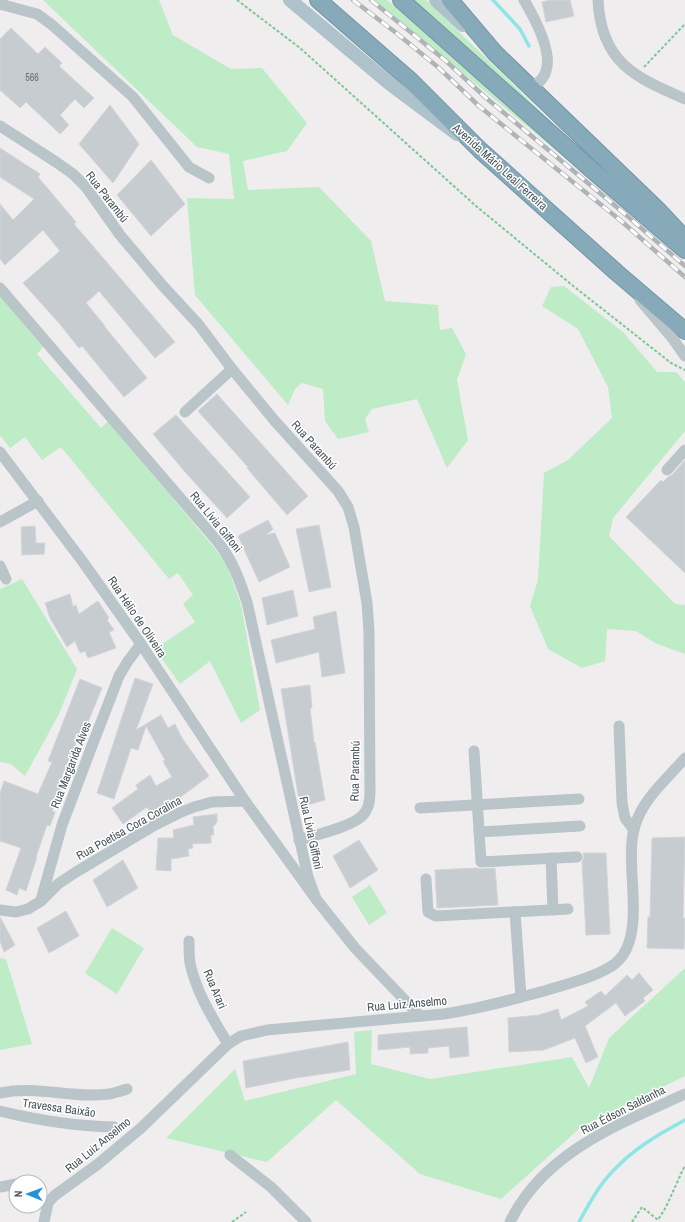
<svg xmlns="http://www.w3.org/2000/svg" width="685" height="1222" viewBox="0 0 685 1222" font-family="'Archivo Narrow',sans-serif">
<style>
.green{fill:#bdecc6}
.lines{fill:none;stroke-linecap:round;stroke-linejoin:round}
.stream{stroke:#8de5e6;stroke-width:3.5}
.building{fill:#c7ccd0;stroke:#d1d5d9}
.highway-casing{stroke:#7395a5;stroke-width:18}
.path{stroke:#77c891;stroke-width:2;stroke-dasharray:3 2;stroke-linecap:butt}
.minor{stroke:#b9c5c9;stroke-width:11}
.major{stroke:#aec2cb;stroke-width:14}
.highway{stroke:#87aaba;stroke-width:16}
.rail-casing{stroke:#b0b4b7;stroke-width:4.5}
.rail{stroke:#fff;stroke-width:3;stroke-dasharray:9;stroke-linecap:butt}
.labels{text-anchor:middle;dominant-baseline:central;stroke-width:3;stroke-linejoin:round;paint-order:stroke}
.number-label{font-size:10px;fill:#677277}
.street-label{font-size:12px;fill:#475459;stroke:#fff}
</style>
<rect width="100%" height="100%" fill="#f0edee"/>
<g class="green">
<path d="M43,0H159L173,35L231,69L262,68L307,123L287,151L243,161L248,190L319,187L371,241L385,301L438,305L440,330L452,328L466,354L457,380L468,440L447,468L417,399L372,409L365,419L369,432L338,439L325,421L323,389L302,383L295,389L288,405L195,295L187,198L234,199L229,154L197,147Z"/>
<path d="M375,0H387L536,131L571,163Z"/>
<path d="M414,0H426L516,87L553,124Z"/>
<path d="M564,286L624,333L657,372H676L685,382V431L613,518L609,536L675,604L685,605V654L655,643L636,631L607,629L605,661L582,668L548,649L530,606L538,580L544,473L568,460L612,418L608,387L578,329L542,306L551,287Z"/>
<path d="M0,295L43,347L37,354L101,428L108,421L226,562L241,605L260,710L241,723L210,661L180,684L155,649L195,622L183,604L193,595L178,573L169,579L61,447L42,460L25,437L10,448L0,435Z"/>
<path d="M22,579L77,669L59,714L25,776L11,764L0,762V589Z"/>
<path d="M370,885L387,913L369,925L352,897Z"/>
<path d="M112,928L144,948L117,994L85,973Z"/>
<path d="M0,958L6,959L32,1044L0,1050Z"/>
<path d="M685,968V1076L581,1127L501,1199L420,1174L336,1100L267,1162L166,1138L235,1069L245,1101L356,1074L354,1032L372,1030L371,1064L430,1079L572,1057L589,1088L609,1038Z"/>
</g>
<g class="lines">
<g class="stream">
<path d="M493,0L520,29L529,46"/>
<path d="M579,1222C589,1204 599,1185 613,1171C633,1149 659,1134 685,1120"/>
</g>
</g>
<g class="building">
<path d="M550,0H570L574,16L546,22L542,2Z"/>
<path d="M11,28L38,54L45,47L62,63L59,66L94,98L84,108L75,99L60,115L69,125L60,134L26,102L20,108L0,90V39Z"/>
<path d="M110,105L139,144L113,183L79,144Z"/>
<path d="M0,148L40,174L38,177L76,222L74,224L175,342L155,358L99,291L86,303L105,326H104L147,378L124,397L82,346L79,348L59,323L23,283L60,251L43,230L5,265L0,259V204L13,220L34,199L0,177Z"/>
<path d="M151,160L185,204L151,236L117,195Z"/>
<path d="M217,394L308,496L287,515L247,468L248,467L198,411Z"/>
<path d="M176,415L250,497L227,518L186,473L153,434Z"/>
<path d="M685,460V573L626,517L661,480L663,482L668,477L672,475Z"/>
<path d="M268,520L273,529L266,535L275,533L290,567L259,582L238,536Z"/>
<path d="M319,525L331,587L309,592L296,529Z"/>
<path d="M35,526L36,543H45L44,554L22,555L21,527Z"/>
<path d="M293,590L298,616L267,625L262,598Z"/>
<path d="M70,594L73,607L76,605L79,614L98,601L109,618L107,620L114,630L109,632L116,648L88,658L85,651L80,653L75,641L67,647L50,618L45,603Z"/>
<path d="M336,611L345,673L322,677L319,652L276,663L271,640L315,629L313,617Z"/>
<path d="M135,678L153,684L136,730L161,715L168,728L175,724L182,738L209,776L171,804L172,805L153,816L147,807L123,824L112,808L138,789L136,785L150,775L156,786L172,777L163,761L165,760L146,726L138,750L131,748L114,799L97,793Z"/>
<path d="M80,679L102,688L81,739L78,738L62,776L66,778L52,811L55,812L50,826L47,825L36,857H37L26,891L19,888L17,895L6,890L21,848L0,841V793L4,781L38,794L52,762L48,761Z"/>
<path d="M310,685L312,708H310L314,743L315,742L325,800L300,807L281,689Z"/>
<path d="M217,814V822L213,827L214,835H211V843L192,844L193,848L188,849L189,856L171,859V871L156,870L158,838H174L173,830L194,825L193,817Z"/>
<path d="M685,837L683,918H685L684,949L647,948L648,917H650L652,838Z"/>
<path d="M359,840L378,870L350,888L333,856Z"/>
<path d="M583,853H606L610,934L586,935L582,862L584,857Z"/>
<path d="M123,860L138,888L107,907L93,880Z"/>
<path d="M477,868L481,869L495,868L498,905L437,908L435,870Z"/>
<path d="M66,911L79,936L49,953L37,928Z"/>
<path d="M0,917L15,945L4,952L0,941Z"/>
<path d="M639,973L653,990L643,998L645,1001L625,1016L616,1003L585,1026L598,1057L586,1063L575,1038L544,1050L509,1052L508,1018L539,1015L558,1009L561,1020L588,1006L585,1002L601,991L605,996L627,975L632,980Z"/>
<path d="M467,1027L469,1056L450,1058L449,1046L428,1048V1053L410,1054V1047L378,1050V1035Z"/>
<path d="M348,1042L350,1070L296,1078L246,1088L243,1061Z"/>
</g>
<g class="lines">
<defs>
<g id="highway">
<path d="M318,0L411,81L480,150L616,272L685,331"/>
<path d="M401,0L592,170L685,250"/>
<path d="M450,0L495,53L659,211L685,239"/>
</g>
</defs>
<use href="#highway" class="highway-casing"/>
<g class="path">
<path d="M237,0L300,48L476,206L572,285L671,363L685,370"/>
<path d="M644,67L685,24"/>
<path d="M232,1222L246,1212"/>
<path d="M632,1222L642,1207L658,1220L666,1207L685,1165"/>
</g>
<g class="minor">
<path d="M524,0C534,17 553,51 546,71C544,79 538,83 532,87"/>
<path d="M598,0C601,62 634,77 685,99"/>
<path d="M0,4L37,14L51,24L133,97L189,167L209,178"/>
<path d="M0,126L56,162L73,174L86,187L120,235L163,286L199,325L232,369L274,420L338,491L348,507L354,527L367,603L369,632L370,792C370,800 369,809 363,815C352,827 315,835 299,840"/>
<path d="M0,288L218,542C233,561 239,579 247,602L308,877L316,899"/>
<path d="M640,300L673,339L685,356"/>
<path d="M185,412L232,369"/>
<path d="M0,452L83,562L141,644L245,801"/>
<path d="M667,470L685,450"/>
<path d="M0,522L38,501"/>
<path d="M0,566L6,579"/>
<path d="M619,726L622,803L625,818L634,830"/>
<path d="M474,751L481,862L577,857"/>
<path d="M420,808L579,799"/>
<path d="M479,832L580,826"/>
<path d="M551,858L553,910"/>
<path d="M426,879L428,912L436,916L568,909"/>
<path d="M41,900L62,825L90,751L119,676L128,661L141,644"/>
<path d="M0,910L16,912L28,909L41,901L58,884L76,872L155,825L179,813L194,807L212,802L245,801L316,899L355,948L420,1016"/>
<path d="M515,912L521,997"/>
<path d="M189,941C189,949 189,956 190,963C196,992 213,1019 228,1044"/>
<path d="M0,1093C38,1085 72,1099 109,1094C115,1093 121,1091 127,1089"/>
<path d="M0,1111C37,1120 76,1126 114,1127"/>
<path d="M230,1155L271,1187L306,1222"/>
<path d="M0,1187L16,1184"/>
<path d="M44,1222L48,1203L54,1196L98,1164L141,1128L228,1044L241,1036L267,1030L444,1014C478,1009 511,1000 544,991C566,984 590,979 610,967C614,965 620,959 623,955C644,924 625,864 634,829C641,800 667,779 685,758"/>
<path d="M510,1222C544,1152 619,1124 685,1094"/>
</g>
<g class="major">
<path d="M290,0L390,84L457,134"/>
<path d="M436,0L463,25"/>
</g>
<use href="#highway" class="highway"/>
<defs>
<g id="rail">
<path d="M353,0L395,32L439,68L480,107L620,220L685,277"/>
<path d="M371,0L446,61L485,97L625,214L685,266"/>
</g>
</defs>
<use href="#rail" class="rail-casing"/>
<use href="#rail" class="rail"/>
</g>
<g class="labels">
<g class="number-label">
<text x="32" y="77">566</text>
</g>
<g class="street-label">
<text transform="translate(500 167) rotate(42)">Avenida Mário Leal Ferreira</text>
<text transform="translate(107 197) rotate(52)">Rua Parambú</text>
<text transform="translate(314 445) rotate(48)">Rua Parambú</text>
<text transform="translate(216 522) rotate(51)">Rua Lívia Giffoni</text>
<text transform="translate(137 617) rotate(56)">Rua Hélio de Oliveira</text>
<text transform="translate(71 765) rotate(-69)">Rua Margarida Alves</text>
<text transform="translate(355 771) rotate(-89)">Rua Parambú</text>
<text transform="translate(129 828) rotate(-29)">Rua Poetisa Cora Coralina</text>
<text transform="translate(311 833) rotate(78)">Rua Lívia Giffoni</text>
<text transform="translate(215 989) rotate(67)">Rua Arari</text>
<text transform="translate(407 1004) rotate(-5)">Rua Luiz Anselmo</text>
<text transform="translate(59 1108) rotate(8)">Travessa Baixão</text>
<text transform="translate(623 1110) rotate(-27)">Rua Édson Saldanha</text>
<text transform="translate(98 1145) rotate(-39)">Rua Luiz Anselmo</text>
</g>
</g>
<g transform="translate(28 1194) rotate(271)"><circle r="19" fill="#ffffff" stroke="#b5bbbd"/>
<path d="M0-3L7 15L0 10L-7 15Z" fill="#2393d4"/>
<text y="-6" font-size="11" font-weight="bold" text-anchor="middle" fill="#475459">N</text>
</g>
</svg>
